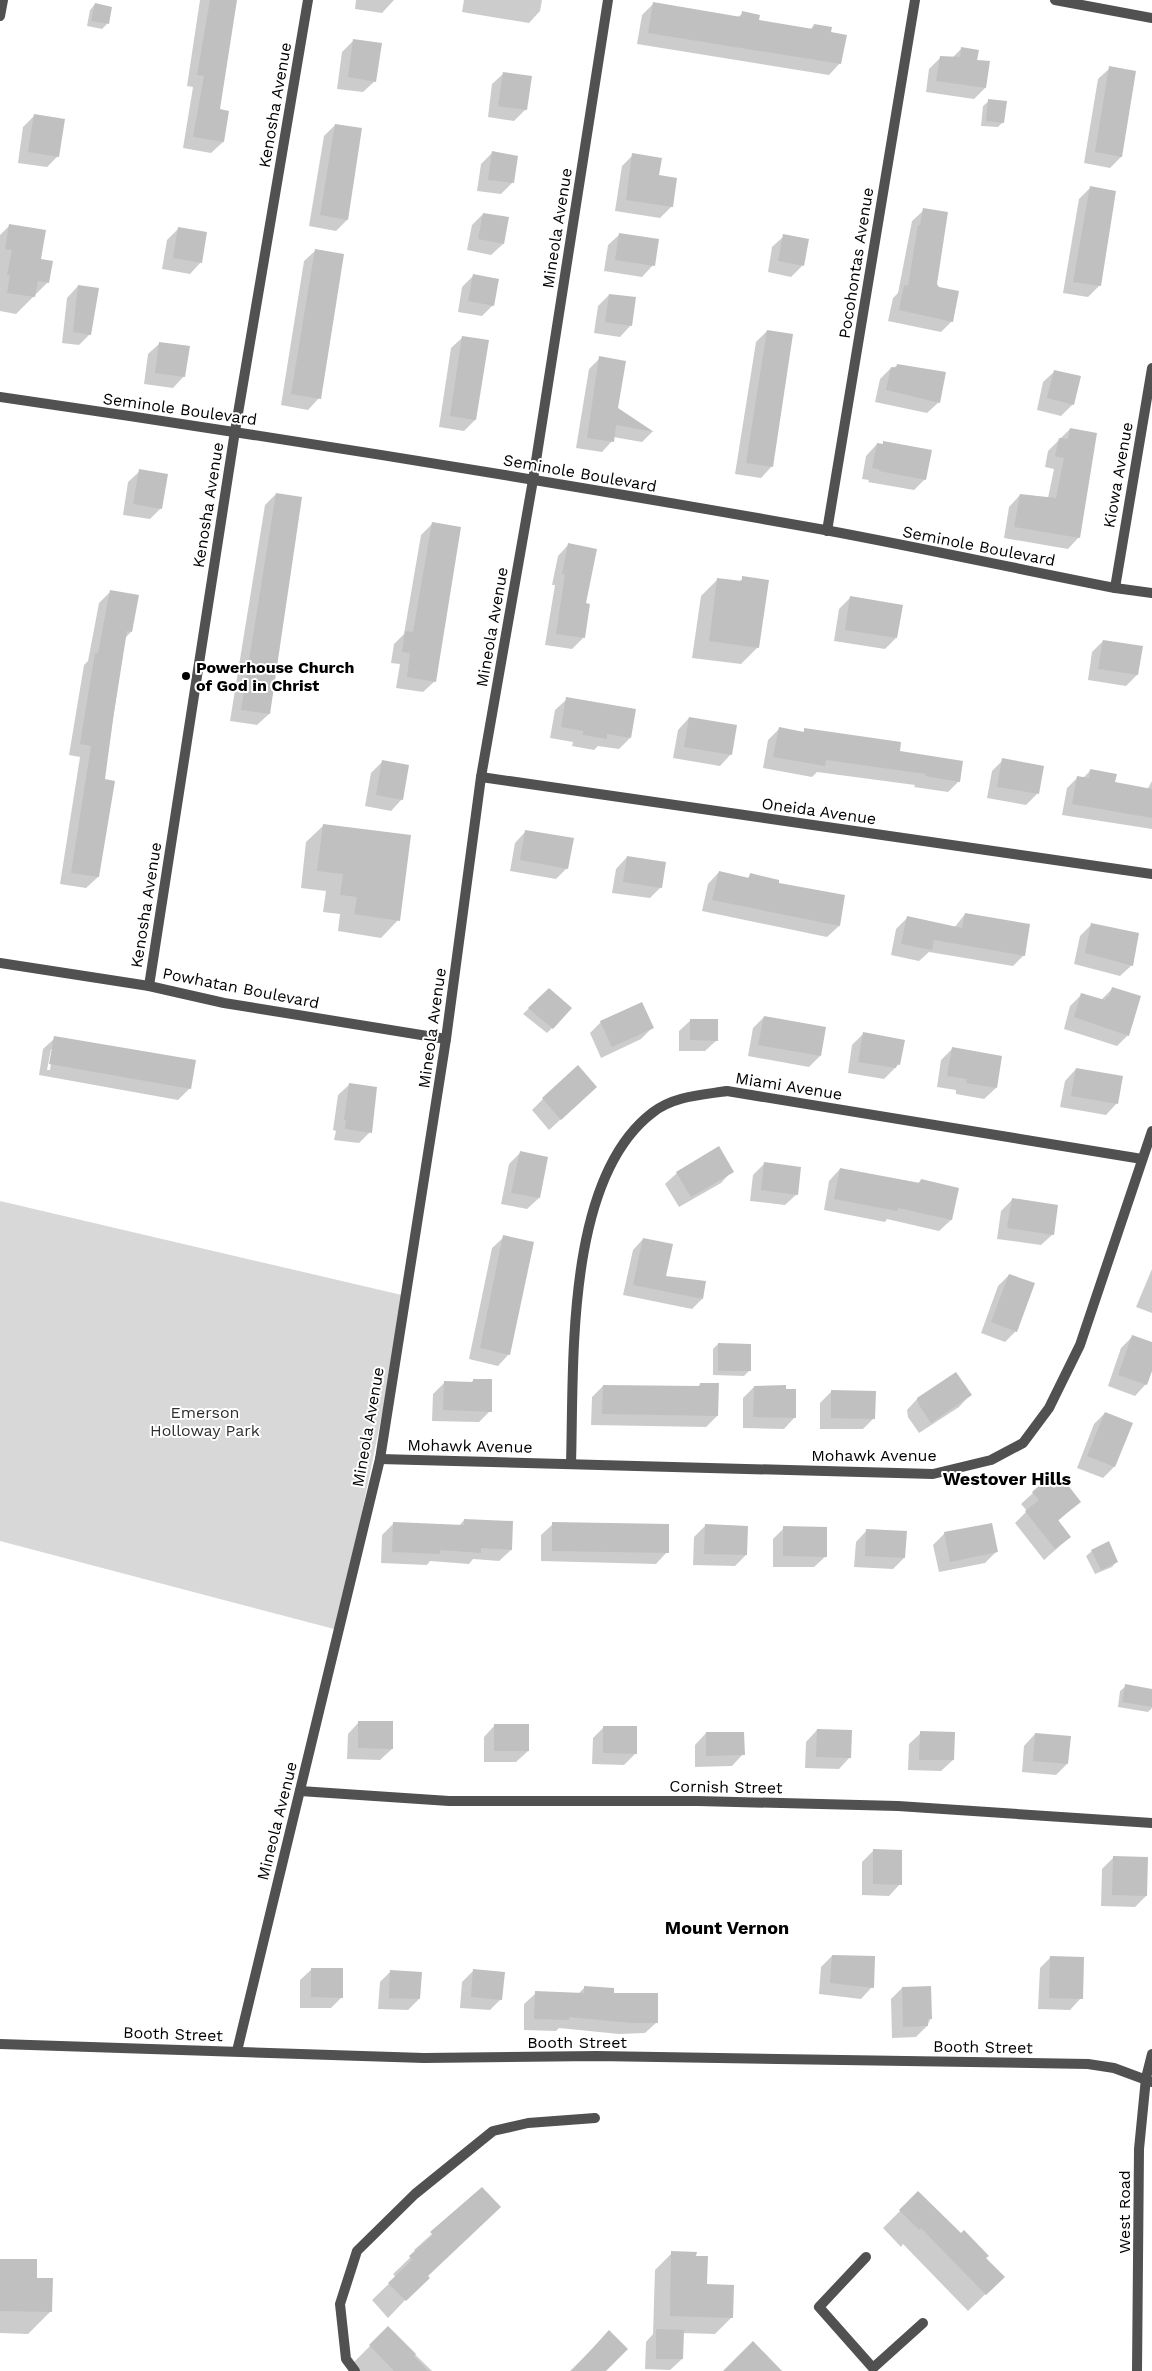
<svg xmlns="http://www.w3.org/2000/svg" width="1152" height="2371" viewBox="0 0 1152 2371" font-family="'Work Sans',sans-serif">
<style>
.green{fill:#d8d8d8}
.shadow{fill:#0003;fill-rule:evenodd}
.building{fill:#c0c0c0}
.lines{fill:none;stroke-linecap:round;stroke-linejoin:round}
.service{stroke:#515151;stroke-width:10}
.minor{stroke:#515151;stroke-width:10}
.poi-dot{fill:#000;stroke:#fff;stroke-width:2}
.labels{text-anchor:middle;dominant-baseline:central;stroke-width:4;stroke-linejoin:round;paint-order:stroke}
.street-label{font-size:16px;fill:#000;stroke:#fff}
.poi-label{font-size:16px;font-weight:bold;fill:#000;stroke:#fff;text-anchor:start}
.park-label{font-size:16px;fill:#2f2f2f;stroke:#fff}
.neighbourhood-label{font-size:18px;font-weight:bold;fill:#000;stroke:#fff}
</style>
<rect width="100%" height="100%" fill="#fff"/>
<path class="green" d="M0,1201L406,1296L338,1630L0,1541Z"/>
<g class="shadow">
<path d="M200,0H236L218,110L223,142L211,153L183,148L193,87L187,86Z"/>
<path d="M356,0H394L382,13L355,9Z"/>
<path d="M464,0H542L540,11L529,23L462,12Z"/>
<path d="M95,4L107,24L102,29L87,26L90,10Z"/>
<path d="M653,4L737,18L743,13L757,21L810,30L814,25L830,32L840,63L829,75L637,44L642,15Z"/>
<path d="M354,40L375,81L363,92L337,89L342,52Z"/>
<path d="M962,48L976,61L985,88L974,99L926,92L929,69L940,58H952Z"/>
<path d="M1110,68L1134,72L1121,157L1110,168L1084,163L1098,79Z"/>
<path d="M504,73L526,109L514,121L488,117L492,84Z"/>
<path d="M989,101L1003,122L998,127L981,126L983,106Z"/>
<path d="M34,116L58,156L47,167L18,163L23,127Z"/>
<path d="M335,125L347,220L336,231L309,226L324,136Z"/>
<path d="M492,153L517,157L512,183L501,194L477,191L481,164Z"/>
<path d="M633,155L658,176L672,206L660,218L615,211L622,166Z"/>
<path d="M1090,188L1099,286L1088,297L1063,293L1079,199Z"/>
<path d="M924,210L936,285L952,321L941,332L888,321L893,298L898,293L912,221Z"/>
<path d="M483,214L503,244L491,255L467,250L472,225Z"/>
<path d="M10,225L40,261L48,282L16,314L0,311V235Z"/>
<path d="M178,229L201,262L190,274L162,269L167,240Z"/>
<path d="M620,234L653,265L642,277L604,271L608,245Z"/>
<path d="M784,236L802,266L791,277L768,272L772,247Z"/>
<path d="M316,250L319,398L308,410L281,405L304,261Z"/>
<path d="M473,276L493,305L482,316L458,312L462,287Z"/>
<path d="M78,286L90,334L79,345L62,343L67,298Z"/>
<path d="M609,295L631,325L620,337L594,333L598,306Z"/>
<path d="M767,331L772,466L761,478L735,474L756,342Z"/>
<path d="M463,337L475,420L464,431L439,427L451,348Z"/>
<path d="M160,343L184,376L173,388L144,384L148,354Z"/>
<path d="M600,358L617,408L652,432L642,442L613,437L612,441L602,452L576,448L589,369Z"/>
<path d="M897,366L939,402L927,413L875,402L880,379L891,368Z"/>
<path d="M1055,371L1073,404L1061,416L1037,410L1043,382Z"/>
<path d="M1070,429L1079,537L1068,549L1004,538L1009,507L1020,495L1048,498L1054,469L1045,467L1048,451Z"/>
<path d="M884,443L925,479L914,490L868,482L869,480L862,479L866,456L877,444L881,445Z"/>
<path d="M140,471L161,508L150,519L123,515L128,482Z"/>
<path d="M276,494L301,498L269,714L257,725L230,721L265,505Z"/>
<path d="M432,524L435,681L423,692L396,688L400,664L391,663L394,644L404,634L421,535Z"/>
<path d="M569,544L584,604L589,605L583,638L572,649L545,645L555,585H552L558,556Z"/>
<path d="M743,578L758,647L741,664L692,658L701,596L718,579L739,582Z"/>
<path d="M111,591L131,632L125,638L104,780L113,782L98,877L86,888L60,884L80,757L69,755L84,665L88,661L99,603Z"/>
<path d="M850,598L896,638L885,649L834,641L839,609Z"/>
<path d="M1103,641L1137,675L1126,686L1088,680L1092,652Z"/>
<path d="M567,699L630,738L619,749L598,746L594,750L572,746L573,742L550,738L555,710Z"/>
<path d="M689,718L731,754L720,766L673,758L678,730Z"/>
<path d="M779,729L802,733L805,730L898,752L959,781L948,792L914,787L915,785L817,772L812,777L763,768L768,740Z"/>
<path d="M1003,760L1042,767L1037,794L1026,805L987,798L992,771Z"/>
<path d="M382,762L402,799L391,811L365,806L371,773Z"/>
<path d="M1091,770L1114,783L1147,790L1152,781V829L1062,815L1067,788L1078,777L1083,778Z"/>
<path d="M324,825L398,920L381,938L338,931L340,914L323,912L326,891L301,888L306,842Z"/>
<path d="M526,831L567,868L556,879L510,871L515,843Z"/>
<path d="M627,857L661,887L650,898L612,893L616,869Z"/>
<path d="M719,872L747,879L751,874L777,884L844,896L839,926L827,937L702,911L708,884Z"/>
<path d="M965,914L1024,955L1013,966L929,952L919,961L891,955L896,929L908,917L954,928Z"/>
<path d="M1092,924L1132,965L1120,976L1074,964L1080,936Z"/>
<path d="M1113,988L1128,1035L1117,1046L1064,1029L1070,1006L1082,994L1101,1000Z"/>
<path d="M549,989L552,1028L547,1033L523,1014Z"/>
<path d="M764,1017L820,1056L809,1067L748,1056L753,1028Z"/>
<path d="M691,1020L717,1040L705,1051H679V1031Z"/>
<path d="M601,1022L652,1028L641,1039L601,1058L590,1033Z"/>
<path d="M864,1033L899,1064L884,1079L848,1073L852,1045Z"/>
<path d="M55,1038L190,1088L178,1100L39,1075L43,1049ZM51,1049H53L50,1070H47Z"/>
<path d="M952,1049L996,1088L984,1099L956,1094V1090L937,1087L941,1060Z"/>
<path d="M1076,1069L1117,1103L1106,1115L1060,1107L1065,1081Z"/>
<path d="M350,1084L370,1132L359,1143L334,1140L336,1131L333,1130L338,1095Z"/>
<path d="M584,1098L549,1130L532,1110L543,1099Z"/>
<path d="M520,1153L539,1198L527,1209L501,1204L509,1164Z"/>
<path d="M765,1163L797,1194L785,1205L750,1201L753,1175Z"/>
<path d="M840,1169L917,1184L921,1180L958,1189L951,1220L939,1231L887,1219L885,1222L824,1210L829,1181Z"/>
<path d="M732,1171L721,1183L679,1207L665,1184L677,1173Z"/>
<path d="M1012,1200L1053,1234L1041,1245L997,1239L1001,1211Z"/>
<path d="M504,1237L509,1354L498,1366L469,1359L492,1248Z"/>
<path d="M643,1239L665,1277L702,1299L692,1309L623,1295L633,1250Z"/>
<path d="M1152,1269V1313L1136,1307Z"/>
<path d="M1009,1275L1016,1331L1005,1342L981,1333L998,1286Z"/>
<path d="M1133,1336L1152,1343V1367L1146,1384L1135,1396L1108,1386L1121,1348Z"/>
<path d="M718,1344L749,1371L744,1376L713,1375V1349Z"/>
<path d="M474,1380L490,1411L479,1422L432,1421L433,1394L444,1383H470Z"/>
<path d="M700,1384L717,1416L706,1427L591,1425L592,1397L603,1386L698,1387Z"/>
<path d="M754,1387L795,1417L784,1429L743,1428V1398Z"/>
<path d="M832,1391L874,1418L863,1429H820V1403Z"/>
<path d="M970,1395L959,1407L919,1433L908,1417L907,1410L918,1398Z"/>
<path d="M1105,1413L1132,1424L1114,1467L1103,1478L1077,1468L1094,1424Z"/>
<path d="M1054,1490L1080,1501L1058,1521L1070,1537L1044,1560L1015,1523L1027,1511L1021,1504L1033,1493Z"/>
<path d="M464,1520L511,1550L499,1561L473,1559L469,1564L430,1561L427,1565L381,1563L382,1535L393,1524L459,1526Z"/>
<path d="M553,1524L667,1552L656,1564L541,1561V1535Z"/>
<path d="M706,1525L746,1555L735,1566L693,1565L694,1537Z"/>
<path d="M784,1528L826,1556L814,1567H773V1539Z"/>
<path d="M867,1530L904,1558L893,1569L854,1567L856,1542Z"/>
<path d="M945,1533L996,1552L985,1563L939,1572L933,1545Z"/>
<path d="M1092,1551L1117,1561L1112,1567L1095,1574L1086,1556Z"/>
<path d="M1126,1686L1152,1690V1708L1148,1712L1118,1707L1120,1691Z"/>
<path d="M359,1722L392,1749L380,1760L347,1759L348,1734Z"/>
<path d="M495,1725L528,1751L516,1762H484V1737Z"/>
<path d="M604,1727L636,1753L624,1765L592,1764L593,1738Z"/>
<path d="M817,1730L850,1757L839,1769L805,1768L806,1742Z"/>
<path d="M706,1733L743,1754L732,1766L695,1767V1745Z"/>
<path d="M921,1733L953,1760L941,1771L908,1770L909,1744Z"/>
<path d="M1035,1734L1067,1764L1056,1775L1022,1772L1024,1746Z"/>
<path d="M874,1850L900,1884L889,1896L862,1895V1862Z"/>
<path d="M1113,1858L1146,1896L1135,1907L1101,1906L1102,1869Z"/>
<path d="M832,1956L872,1987L861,1999L819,1994L821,1967Z"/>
<path d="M1051,1957L1081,1998L1070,2010L1038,2009L1040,1968Z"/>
<path d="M312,1969L342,1997L331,2008H300V1980Z"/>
<path d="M391,1971L419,1999L408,2010L378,2009L380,1982Z"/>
<path d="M473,1971L501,1999L490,2010L460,2008L462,1982Z"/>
<path d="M585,1987L612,1994L657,2022L645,2033L619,2034L559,2028L556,2031L524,2030V2004L536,1993L578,1994Z"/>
<path d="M902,1988L931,2018L927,2026L916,2037L892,2038L891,1999Z"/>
<path d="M482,2189L427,2277L388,2318L372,2300L396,2277L393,2274L416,2252L414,2250Z"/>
<path d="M918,2193L1003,2277L968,2311L903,2244L901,2247L883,2228Z"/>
<path d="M672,2253L695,2257L706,2286L732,2317L715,2334L682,2333V2359L670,2370L645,2369L646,2342L653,2334L655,2270Z"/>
<path d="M0,2260L36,2279L51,2311L28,2334L0,2333Z"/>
<path d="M388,2328L432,2371H360L353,2363Z"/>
<path d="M609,2332L606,2371H570Z"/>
</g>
<g class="building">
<path d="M210,0H237L220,109L229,111L224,142L193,137L204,76L197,75Z"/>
<path d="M653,2L741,17L742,11L760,15L759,20L813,29L814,24L832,27L831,32L847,35L841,64L648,33Z"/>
<path d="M95,3L112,7L109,24L91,21Z"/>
<path d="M353,39L382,43L376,82L348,77Z"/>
<path d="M961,47L979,50L977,60L990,61L986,88L936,81L940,56L960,57Z"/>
<path d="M1109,66L1136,71L1122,157L1095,152Z"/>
<path d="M503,72L532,76L527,110L498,106Z"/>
<path d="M988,99L1007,101L1004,123L986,121Z"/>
<path d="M34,114L65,119L59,157L28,152Z"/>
<path d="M335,124L362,128L348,220L320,215Z"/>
<path d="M492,151L518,156L514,183L488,180Z"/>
<path d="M632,153L662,158L659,175L677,178L673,207L626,200Z"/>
<path d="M1090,186L1116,191L1101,286L1073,282Z"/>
<path d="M923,208L948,212L937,284L939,287L959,291L953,322L899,310L904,285L908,286L918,225H920Z"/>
<path d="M483,213L509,217L504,244L478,239Z"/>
<path d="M9,224L46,230L41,259L53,261L49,283L38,281L35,297L7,293L10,275H7L12,250L5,249Z"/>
<path d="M178,227L207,232L202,263L173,258Z"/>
<path d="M619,233L659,239L655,266L615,260Z"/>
<path d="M783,234L809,239L804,266L778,261Z"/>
<path d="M315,249L344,254L321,399L291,394Z"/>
<path d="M473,274L499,279L494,306L468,301Z"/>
<path d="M78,285L99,288L91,335L73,332Z"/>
<path d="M609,294L636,297L632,326L605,322Z"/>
<path d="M767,330L793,334L773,467L746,463Z"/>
<path d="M462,336L489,340L476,420L450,416Z"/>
<path d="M159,342L190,346L185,377L155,373Z"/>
<path d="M599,356L626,361L618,408L654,432L616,425L614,442L587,438Z"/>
<path d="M897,364L946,372L940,403L886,390L891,367L896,368Z"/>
<path d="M1054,370L1081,376L1074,405L1047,398Z"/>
<path d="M1070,428L1097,433L1080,538L1014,527L1020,494L1056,498L1064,458L1055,456L1059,438L1068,439Z"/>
<path d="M883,441L932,450L926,480L879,471V469L872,468L877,443L883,444Z"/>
<path d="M139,469L168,474L162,509L133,504Z"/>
<path d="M276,493L302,497L270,714L241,710Z"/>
<path d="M432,522L461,527L436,682L407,677L410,653L402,652L405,631L413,632Z"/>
<path d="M568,543L597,549L586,603L590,604L585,638L556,634L565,574H562Z"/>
<path d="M742,576L769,580L759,648L709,641L717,578L742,581Z"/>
<path d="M110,590L139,595L132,632L127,631L113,719L105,779L115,781L99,877L71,873L91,746L80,744L95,653H98Z"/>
<path d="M850,596L903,605L897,638L845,630Z"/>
<path d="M1103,640L1143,646L1138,675L1098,669Z"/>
<path d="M566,697L636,709L631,738L607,734V739L583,735V731L561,727Z"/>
<path d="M689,717L737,725L732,755L684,747Z"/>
<path d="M779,727L804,732V728L901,742L900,751L963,761L960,782L925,776L926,774L826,760L825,766L773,757Z"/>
<path d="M1002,758L1044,766L1039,794L997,787Z"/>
<path d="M382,760L409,765L403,800L376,795Z"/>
<path d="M1090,769L1117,774L1115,782L1152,789V818L1072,804L1077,776L1089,778Z"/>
<path d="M323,824L411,835L400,921L354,914L357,897L340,895L343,874L317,871Z"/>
<path d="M525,830L574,838L568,869L520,860Z"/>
<path d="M627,856L666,862L662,888L623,882Z"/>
<path d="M719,871L749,878L750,873L779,880V883L845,895L840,926L712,900Z"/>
<path d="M965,913L1030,924L1025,956L934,940L932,950L901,944L907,916L962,928Z"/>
<path d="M1091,923L1139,933L1133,966L1085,953Z"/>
<path d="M1112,987L1141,996L1129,1036L1074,1017L1081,993L1105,1000L1107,996L1109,997Z"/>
<path d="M549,988L572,1008L553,1029L528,1008Z"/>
<path d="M642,1002L654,1028L612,1047L600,1021Z"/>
<path d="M764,1016L826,1027L821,1056L758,1045Z"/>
<path d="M690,1019H718V1041L690,1040Z"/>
<path d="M863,1032L905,1040L900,1065L897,1064L896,1068L858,1062Z"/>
<path d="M54,1036L196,1060L191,1089L49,1064Z"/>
<path d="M952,1047L1002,1056L997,1088L966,1083L967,1079L947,1076Z"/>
<path d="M578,1065L597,1087L561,1120L542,1098Z"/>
<path d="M1076,1068L1123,1076L1118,1104L1071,1096Z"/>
<path d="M349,1083L377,1087L372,1133L345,1129L346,1120H344Z"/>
<path d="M719,1146L734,1172L691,1197L676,1172Z"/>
<path d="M520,1151L548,1157L540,1198L511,1193Z"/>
<path d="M764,1162L801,1167L798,1195L761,1190Z"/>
<path d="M840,1168L920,1183L921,1179L959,1188L952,1220L898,1208L897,1211L834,1199Z"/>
<path d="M1012,1198L1058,1205L1054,1235L1007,1228Z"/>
<path d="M503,1235L534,1242L510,1355L480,1348Z"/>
<path d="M643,1238L673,1244L666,1276L706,1281L703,1299L633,1285Z"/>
<path d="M1009,1274L1035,1283L1017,1332L991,1322Z"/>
<path d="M1132,1335L1152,1342V1371L1147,1385L1118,1375Z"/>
<path d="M718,1343L751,1344V1371H718Z"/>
<path d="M956,1372L972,1395L931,1423L919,1405L917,1398Z"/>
<path d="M473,1379H492V1412L443,1410L444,1381L473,1382Z"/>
<path d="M700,1383H719L718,1416L602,1414L603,1385L700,1386Z"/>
<path d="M786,1385V1389H796V1418L753,1417L754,1386Z"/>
<path d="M831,1390L876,1391L875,1419L831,1418Z"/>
<path d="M1105,1412L1133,1423L1115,1467L1087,1456Z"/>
<path d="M1047,1479L1054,1488L1064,1480L1081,1502L1058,1520L1071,1537L1055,1549L1025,1511L1039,1500L1032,1492Z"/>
<path d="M464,1519L513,1521L512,1550L481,1548V1553L440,1550V1554L392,1552L393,1522L464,1525Z"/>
<path d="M552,1522L669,1524V1553L552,1551Z"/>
<path d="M992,1523L998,1552L950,1562L944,1532Z"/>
<path d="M705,1524L748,1526L747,1555L704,1554Z"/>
<path d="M783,1526L827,1527V1557L783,1556Z"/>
<path d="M866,1529L907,1531L905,1558L865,1556Z"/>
<path d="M1109,1541L1118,1562L1101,1570L1091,1550Z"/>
<path d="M1125,1684L1152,1689V1707L1122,1702Z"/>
<path d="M358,1721H393V1749L358,1748Z"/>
<rect x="494" y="1724" width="35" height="27"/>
<path d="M603,1726H637V1754L603,1753Z"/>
<path d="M817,1729L852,1730L851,1758L816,1757Z"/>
<path d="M920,1731L955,1732L954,1760H919Z"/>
<path d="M706,1732H744L745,1755L706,1756Z"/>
<path d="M1035,1733L1071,1736L1068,1764L1033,1761Z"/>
<path d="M873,1849L902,1850V1885L873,1884Z"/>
<path d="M1113,1856L1148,1857L1147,1896L1112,1895Z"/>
<path d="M832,1955L875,1956L874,1988L830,1983Z"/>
<path d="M1050,1956L1084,1957L1083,1999L1049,1998Z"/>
<path d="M311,1968H343V1998L311,1997Z"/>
<path d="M473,1969L505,1972L502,2000L471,1997Z"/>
<path d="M390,1970L422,1972L420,1999L389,1998Z"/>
<path d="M584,1986L614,1988V1993H658V2023H631L569,2017V2020L534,2019L535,1991L584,1993Z"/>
<path d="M931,1986L932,2019H928V2026L903,2027L902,1987Z"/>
<path d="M482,2187L501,2207L428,2276L430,2278L406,2301L388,2283L412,2260L409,2256L433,2235L430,2232Z"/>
<path d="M918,2191L961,2233L964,2230L989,2256L986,2258L1005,2277L986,2295L921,2228L919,2230L899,2210Z"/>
<path d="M671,2251L697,2252L696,2256H708L707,2284L734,2285L733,2318L670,2316Z"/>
<path d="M0,2259H37V2278H53L52,2312L0,2311Z"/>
<path d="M388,2326L416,2354L414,2356L428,2371H394L369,2345Z"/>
<path d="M656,2329L684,2330L683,2359H656Z"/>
<path d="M609,2330L628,2349L606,2371H572Z"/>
<path d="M753,2341L782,2371H723Z"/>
</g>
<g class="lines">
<g class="service">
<path d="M866,2257L819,2307L873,2368L923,2323"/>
<path d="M355,2371L346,2359L340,2304L357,2251L415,2194L493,2131L528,2123L595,2118"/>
</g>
<g class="minor">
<path d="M1055,0L1152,18"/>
<path d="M0,16L3,0"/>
<path d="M0,397C276,437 551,481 825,530C922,548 1018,569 1115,588L1152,593"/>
<path d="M827,531L915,0"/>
<path d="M1115,588L1152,368"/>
<path d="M481,777L1152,874"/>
<path d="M0,963L149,986L224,1003L446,1039"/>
<path d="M149,986L235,431L308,0"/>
<path d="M380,1459L933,1474L991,1460L1023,1443L1049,1408L1080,1345L1152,1131"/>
<path d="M571,1464C574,1363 565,1180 652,1113C673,1096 702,1095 727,1091L1142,1159"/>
<path d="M300,1791L449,1801H698L898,1806L1152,1823"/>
<path d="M0,2044L424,2058L597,2056L1088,2064L1114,2068L1152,2082"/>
<path d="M237,2051L380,1459L446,1039L481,777L533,480L608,0"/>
<path d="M1137,2371L1139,2149L1146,2078L1152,2054"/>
</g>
</g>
<circle class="poi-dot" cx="186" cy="676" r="5"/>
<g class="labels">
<g class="street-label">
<text transform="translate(275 105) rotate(-80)">Kenosha Avenue</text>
<text transform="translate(557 228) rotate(-81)">Mineola Avenue</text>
<text transform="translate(856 263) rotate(-81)">Pocohontas Avenue</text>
<text transform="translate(180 409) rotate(8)">Seminole Boulevard</text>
<text transform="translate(580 473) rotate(10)">Seminole Boulevard</text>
<text transform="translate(1118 475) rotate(-80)">Kiowa Avenue</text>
<text transform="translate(208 505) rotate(-81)">Kenosha Avenue</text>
<text transform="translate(979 546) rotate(11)">Seminole Boulevard</text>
<text transform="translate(492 627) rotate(-80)">Mineola Avenue</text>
<text transform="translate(819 811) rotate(8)">Oneida Avenue</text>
<text transform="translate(146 905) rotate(-81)">Kenosha Avenue</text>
<text transform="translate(241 988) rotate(11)">Powhatan Boulevard</text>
<text transform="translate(432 1028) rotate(-82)">Mineola Avenue</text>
<text transform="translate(789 1086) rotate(9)">Miami Avenue</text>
<text transform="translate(368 1427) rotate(-80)">Mineola Avenue</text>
<text transform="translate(470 1446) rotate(1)">Mohawk Avenue</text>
<text x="874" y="1455">Mohawk Avenue</text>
<text transform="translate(726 1787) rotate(1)">Cornish Street</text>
<text transform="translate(277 1821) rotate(-76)">Mineola Avenue</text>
<text transform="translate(173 2034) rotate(2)">Booth Street</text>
<text x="577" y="2042">Booth Street</text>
<text transform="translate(983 2047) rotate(1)">Booth Street</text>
<text transform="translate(1124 2212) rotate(-90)">West Road</text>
</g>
<g class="poi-label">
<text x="196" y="667">Powerhouse Church<tspan x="196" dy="18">of God in Christ</tspan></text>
</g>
<g class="park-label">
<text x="205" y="1412">Emerson<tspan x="205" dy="18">Holloway Park</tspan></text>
</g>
<g class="neighbourhood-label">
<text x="1007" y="1478">Westover Hills</text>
<text x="727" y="1927">Mount Vernon</text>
</g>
</g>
</svg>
